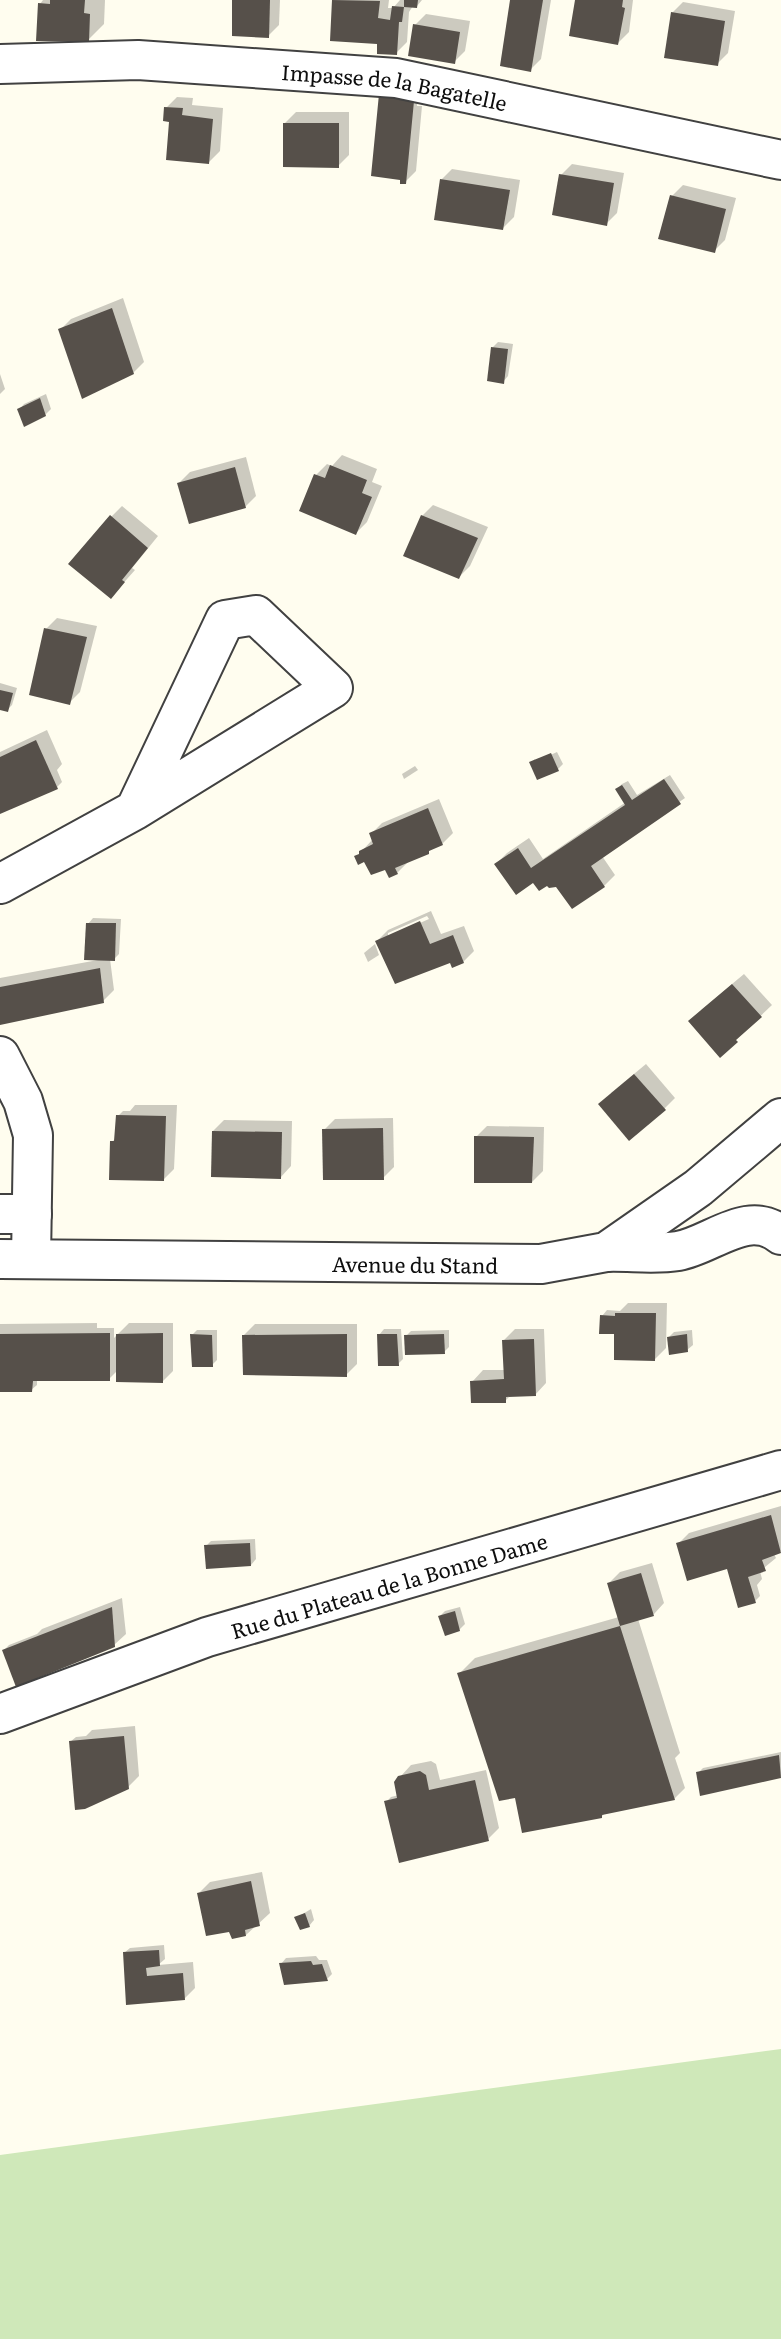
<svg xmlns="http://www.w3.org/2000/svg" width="781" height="2339" viewBox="0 0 781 2339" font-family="Literata,serif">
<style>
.green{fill:#cfe8b9}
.shadow{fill:#0003;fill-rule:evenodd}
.building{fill:#56504a}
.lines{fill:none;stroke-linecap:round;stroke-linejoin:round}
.minor-casing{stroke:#414141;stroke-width:42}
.minor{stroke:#fff;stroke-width:38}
.labels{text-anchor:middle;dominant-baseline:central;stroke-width:7;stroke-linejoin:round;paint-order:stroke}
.street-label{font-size:21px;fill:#0e0e0e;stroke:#fff}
</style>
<rect width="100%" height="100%" fill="#fffdef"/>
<path class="green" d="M781,2049V2339H0V2155Z"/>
<g class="shadow">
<path d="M43,0H105L104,24L88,40L40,4Z"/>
<path d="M234,0H280L279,25L268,36Z"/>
<path d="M334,0H389L388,8H393L400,0H422L417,6H413L409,12L407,42L396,53L379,43L331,39Z"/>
<path d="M512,0H551L541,59L530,70Z"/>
<path d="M577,0H633L629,32L618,43Z"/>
<path d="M683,2L735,11L728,53L717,64L672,13Z"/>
<path d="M426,14L470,21L465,51L454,62L415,25Z"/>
<path d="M418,96L417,106H422L416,171L405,182L378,114Z"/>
<path d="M177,97L193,98L192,105L223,108L220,151L209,162L171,121L166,108Z"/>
<path d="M296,112H349V155L338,166L285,123Z"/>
<path d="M572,164L624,173L617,213L606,224L561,175Z"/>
<path d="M452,169L520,180L514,217L503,228L441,180Z"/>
<path d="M683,185L736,198L725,240L714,251L672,196Z"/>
<path d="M123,298L144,362L133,373L60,330L71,319Z"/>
<path d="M498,342L513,344L508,376L503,382L493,347Z"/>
<path d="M0,374L5,389L0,394Z"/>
<path d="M46,394L51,409L45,415L19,410L24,404Z"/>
<path d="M342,455L377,469L372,482L382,486L367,522L356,533L316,475L327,464L332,466Z"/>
<path d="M246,457L256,496L245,507L179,483L190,472Z"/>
<path d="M433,505L488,527L470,566L459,577L422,516Z"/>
<path d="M122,506L158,536L132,568L135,570L111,597V517Z"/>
<path d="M57,618L97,626L80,692L69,703L46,629Z"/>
<path d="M0,683L17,688L12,705L7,710L0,708Z"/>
<path d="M47,730L62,764L57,770L62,782L57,787L0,812V752Z"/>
<path d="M557,752L563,764L558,769L531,763L535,759V762Z"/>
<path d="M415,766L418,770L404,779L402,774Z"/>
<path d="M670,775L685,798L602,856L615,875L604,886L572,907L558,887L534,881L496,864L507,853L529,838L543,859L626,802L617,789L622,784L628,781L637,795Z"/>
<path d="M439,799L453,833L442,844L408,862L397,873L361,852L373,839L371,834L382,823Z"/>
<path d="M431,911L441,934L464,926L474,951L463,962L377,941L388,930ZM427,916L429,919L388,937V933Z"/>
<path d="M93,918L121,919L119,954L114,959H110L114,990L103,1001L0,1023V978L98,960L88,924Z"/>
<path d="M375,944L379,955L368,962L364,953Z"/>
<path d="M744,974L772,1005L720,1055L701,1010Z"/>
<path d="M646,1064L675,1098L664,1109L611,1093Z"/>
<path d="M135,1105H177L174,1169L163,1180L112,1142L116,1138L118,1116L123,1111H130Z"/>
<path d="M393,1118L394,1167L383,1178L324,1130L335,1119Z"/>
<path d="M224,1120L292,1121L291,1166L280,1178L213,1131Z"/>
<path d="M487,1126L544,1127L543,1171L532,1182L476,1137Z"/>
<path d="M628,1303H667L666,1348L655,1359L602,1316L607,1310L620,1311Z"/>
<path d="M97,1323V1328H114V1338L129,1323H173V1371L162,1382L117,1371L109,1379H37V1385L31,1390H0V1324Z"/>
<path d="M255,1324H357V1364L346,1375L244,1335Z"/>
<path d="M384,1329H401L403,1359L398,1364L379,1335Z"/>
<path d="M515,1329H544L546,1383L535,1395H511L505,1401L472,1382L483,1370H505L504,1340Z"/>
<path d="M197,1330H217V1360L212,1365L192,1335Z"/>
<path d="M449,1330V1347L444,1352L406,1336L411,1331Z"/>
<path d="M692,1330L693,1345L687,1350L669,1337L674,1332Z"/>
<path d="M781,1506V1551L774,1554L776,1558L760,1571L762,1579L757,1585L760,1596L755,1601L728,1567L678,1544L689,1533Z"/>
<path d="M255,1539L256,1559L251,1565L206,1546L211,1541Z"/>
<path d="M652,1563L664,1603L654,1614L638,1619L680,1753L675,1758L685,1788L674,1799L606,1812L602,1816L517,1798L459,1674L475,1658L619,1617L609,1583L620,1572Z"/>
<path d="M122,1598L126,1634L114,1645L4,1650L9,1645L37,1634L42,1629Z"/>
<path d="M460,1607L465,1624L459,1630L440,1616L445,1611Z"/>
<path d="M135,1726L139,1776L128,1787L70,1742L76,1737L86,1736L92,1730Z"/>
<path d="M781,1752V1776L701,1793L698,1773L703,1768Z"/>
<path d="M431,1761L436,1764L440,1780L486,1770L499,1828L488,1839L386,1802L391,1797L399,1795L400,1777L411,1765Z"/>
<path d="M262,1872L270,1913L246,1935L230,1931L199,1893L210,1882Z"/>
<path d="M311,1909L314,1920L309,1926L296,1918Z"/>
<path d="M164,1945L165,1959L158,1965L193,1962L195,1988L184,1999L128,2004L124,1953L130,1948Z"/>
<path d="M316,1956L319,1960H327L332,1974L327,1979L281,1964L286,1958Z"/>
</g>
<g class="building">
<path d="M50,0H85L84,13L90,14L89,42L36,41L38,3L50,4Z"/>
<path d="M232,0H270L269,38L232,36Z"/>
<path d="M332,0L380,1L378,18L390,20L392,6L404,7V0H418L417,8L404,7L402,22H399L397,55L377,54V44L330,41Z"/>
<path d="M510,0H543L531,72L500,66Z"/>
<path d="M575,0H623L622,7L625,8L618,45L569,36Z"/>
<path d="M671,12L725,21L718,66L664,58Z"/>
<path d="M413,24L460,32L455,64L408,56Z"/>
<path d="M379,94L414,101L406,184H400V180L371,176Z"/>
<path d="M164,107L183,108L182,115L213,119L209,164L166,160L169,122L163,121Z"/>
<path d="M283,123H339V168L283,167Z"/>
<path d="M559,174L614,183L607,226L552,215Z"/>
<path d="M440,179L510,190L503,230L434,220Z"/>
<path d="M670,195L726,209L715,253L658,239Z"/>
<path d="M112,308L134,374L82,399L58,329Z"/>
<path d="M491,347L508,349L504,384L487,381Z"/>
<path d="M40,398L46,416L24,427L17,409Z"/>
<path d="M330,465L367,480L362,493L372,497L356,535L299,511L314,474L325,478Z"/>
<path d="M235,467L246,508L189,524L177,483Z"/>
<path d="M110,515L148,548L122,580L125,582L111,599L68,564Z"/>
<path d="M421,515L478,538L459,579L403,556Z"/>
<path d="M44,628L87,637L70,705L29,695Z"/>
<path d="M0,690L13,693L8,712L0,710Z"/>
<path d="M36,740L58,789L0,814V757Z"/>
<path d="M551,753L559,771L537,780L529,762Z"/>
<path d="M664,779L681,804L591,866L605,887L572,909L556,887L549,888L547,886L539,891L533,883L516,895L494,864L518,848L531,868L625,805L615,789L622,785L632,800Z"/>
<path d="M428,808L443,845L429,851V854L395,868L398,874L389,878L385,870L371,875L364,862L358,865L354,856L359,854V851L373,844L369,833Z"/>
<path d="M420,921L430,944L453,935L464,963L452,968L450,963L395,984L375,941Z"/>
<path d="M86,923H116L115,961L84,960Z"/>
<path d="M100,968L104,1003L0,1025V987Z"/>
<path d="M732,984L762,1017L736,1040L738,1042L720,1058L688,1021Z"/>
<path d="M634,1074L666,1110L629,1141L598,1104Z"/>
<path d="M116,1115L166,1116L164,1181L109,1180L110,1141H114Z"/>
<path d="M383,1128L384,1180H323L322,1129Z"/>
<path d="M212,1131L282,1132L281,1179L211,1177Z"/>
<path d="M474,1136L534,1137L532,1183H474Z"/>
<path d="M615,1313H656L655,1361L614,1360V1334H599L600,1315L615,1316Z"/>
<path d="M110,1333V1381H33L32,1392H0V1334Z"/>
<path d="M163,1333V1383L116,1382V1334Z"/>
<path d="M190,1334L212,1335L213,1367H192Z"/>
<path d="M347,1334V1377L243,1375L242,1335Z"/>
<path d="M377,1334H397L399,1366H378Z"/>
<path d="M444,1334L445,1354L405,1355L404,1335Z"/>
<path d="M687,1334L688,1352L669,1355L667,1337Z"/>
<path d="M534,1339L536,1396L506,1397V1403H471L470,1381L504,1379L502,1340Z"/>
<path d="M771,1515L781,1553L762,1560L766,1571L748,1577L756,1603L738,1608L727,1569L687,1581L676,1543Z"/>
<path d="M250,1543L251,1566L206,1569L204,1545Z"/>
<path d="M641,1573L654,1616L620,1626L607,1583Z"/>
<path d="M112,1607L115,1647L16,1687L2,1650Z"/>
<path d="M455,1611L460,1631L445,1636L438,1616Z"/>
<path d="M620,1626L675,1800L602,1815V1818L522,1833L515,1798L499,1801L457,1673Z"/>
<path d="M124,1736L129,1789L85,1809L75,1810L69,1741Z"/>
<path d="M779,1755L781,1778L700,1796L696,1772Z"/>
<path d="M420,1771L426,1775L429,1790L475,1780L489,1841L399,1863L384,1801L397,1798L394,1782L398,1776Z"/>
<path d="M251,1881L260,1926L245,1930L246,1936L232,1939L229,1932L206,1936L197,1893Z"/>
<path d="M305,1913L310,1927L300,1930L294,1917Z"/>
<path d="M159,1950L160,1966L146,1968L147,1976L183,1973L185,2000L126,2005L123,1952Z"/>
<path d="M311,1961L313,1965L322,1964L328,1981L284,1985L279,1963Z"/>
</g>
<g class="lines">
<defs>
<g id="minor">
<path id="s1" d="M0,64L138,60L396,78L781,160"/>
<path d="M0,884L135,810L333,688L256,615L225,620L135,810"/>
<path d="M0,1056L23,1101L33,1135L31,1259"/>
<path d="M0,1214H32"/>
<path d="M606,1252C629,1251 655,1255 678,1251C712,1245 748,1208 781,1235"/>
<path id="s2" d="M0,1259L541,1264L606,1252L698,1188L781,1118"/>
<path id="s3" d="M0,1714L207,1637L781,1470"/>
</g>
</defs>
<use href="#minor" class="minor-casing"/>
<use href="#minor" class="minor"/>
</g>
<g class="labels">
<g class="street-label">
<text stroke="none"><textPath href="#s1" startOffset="396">Impasse de la Bagatelle</textPath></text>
<text stroke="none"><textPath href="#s2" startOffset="415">Avenue du Stand</textPath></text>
<text stroke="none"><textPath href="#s3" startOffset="410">Rue du Plateau de la Bonne Dame</textPath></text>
</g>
</g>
</svg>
